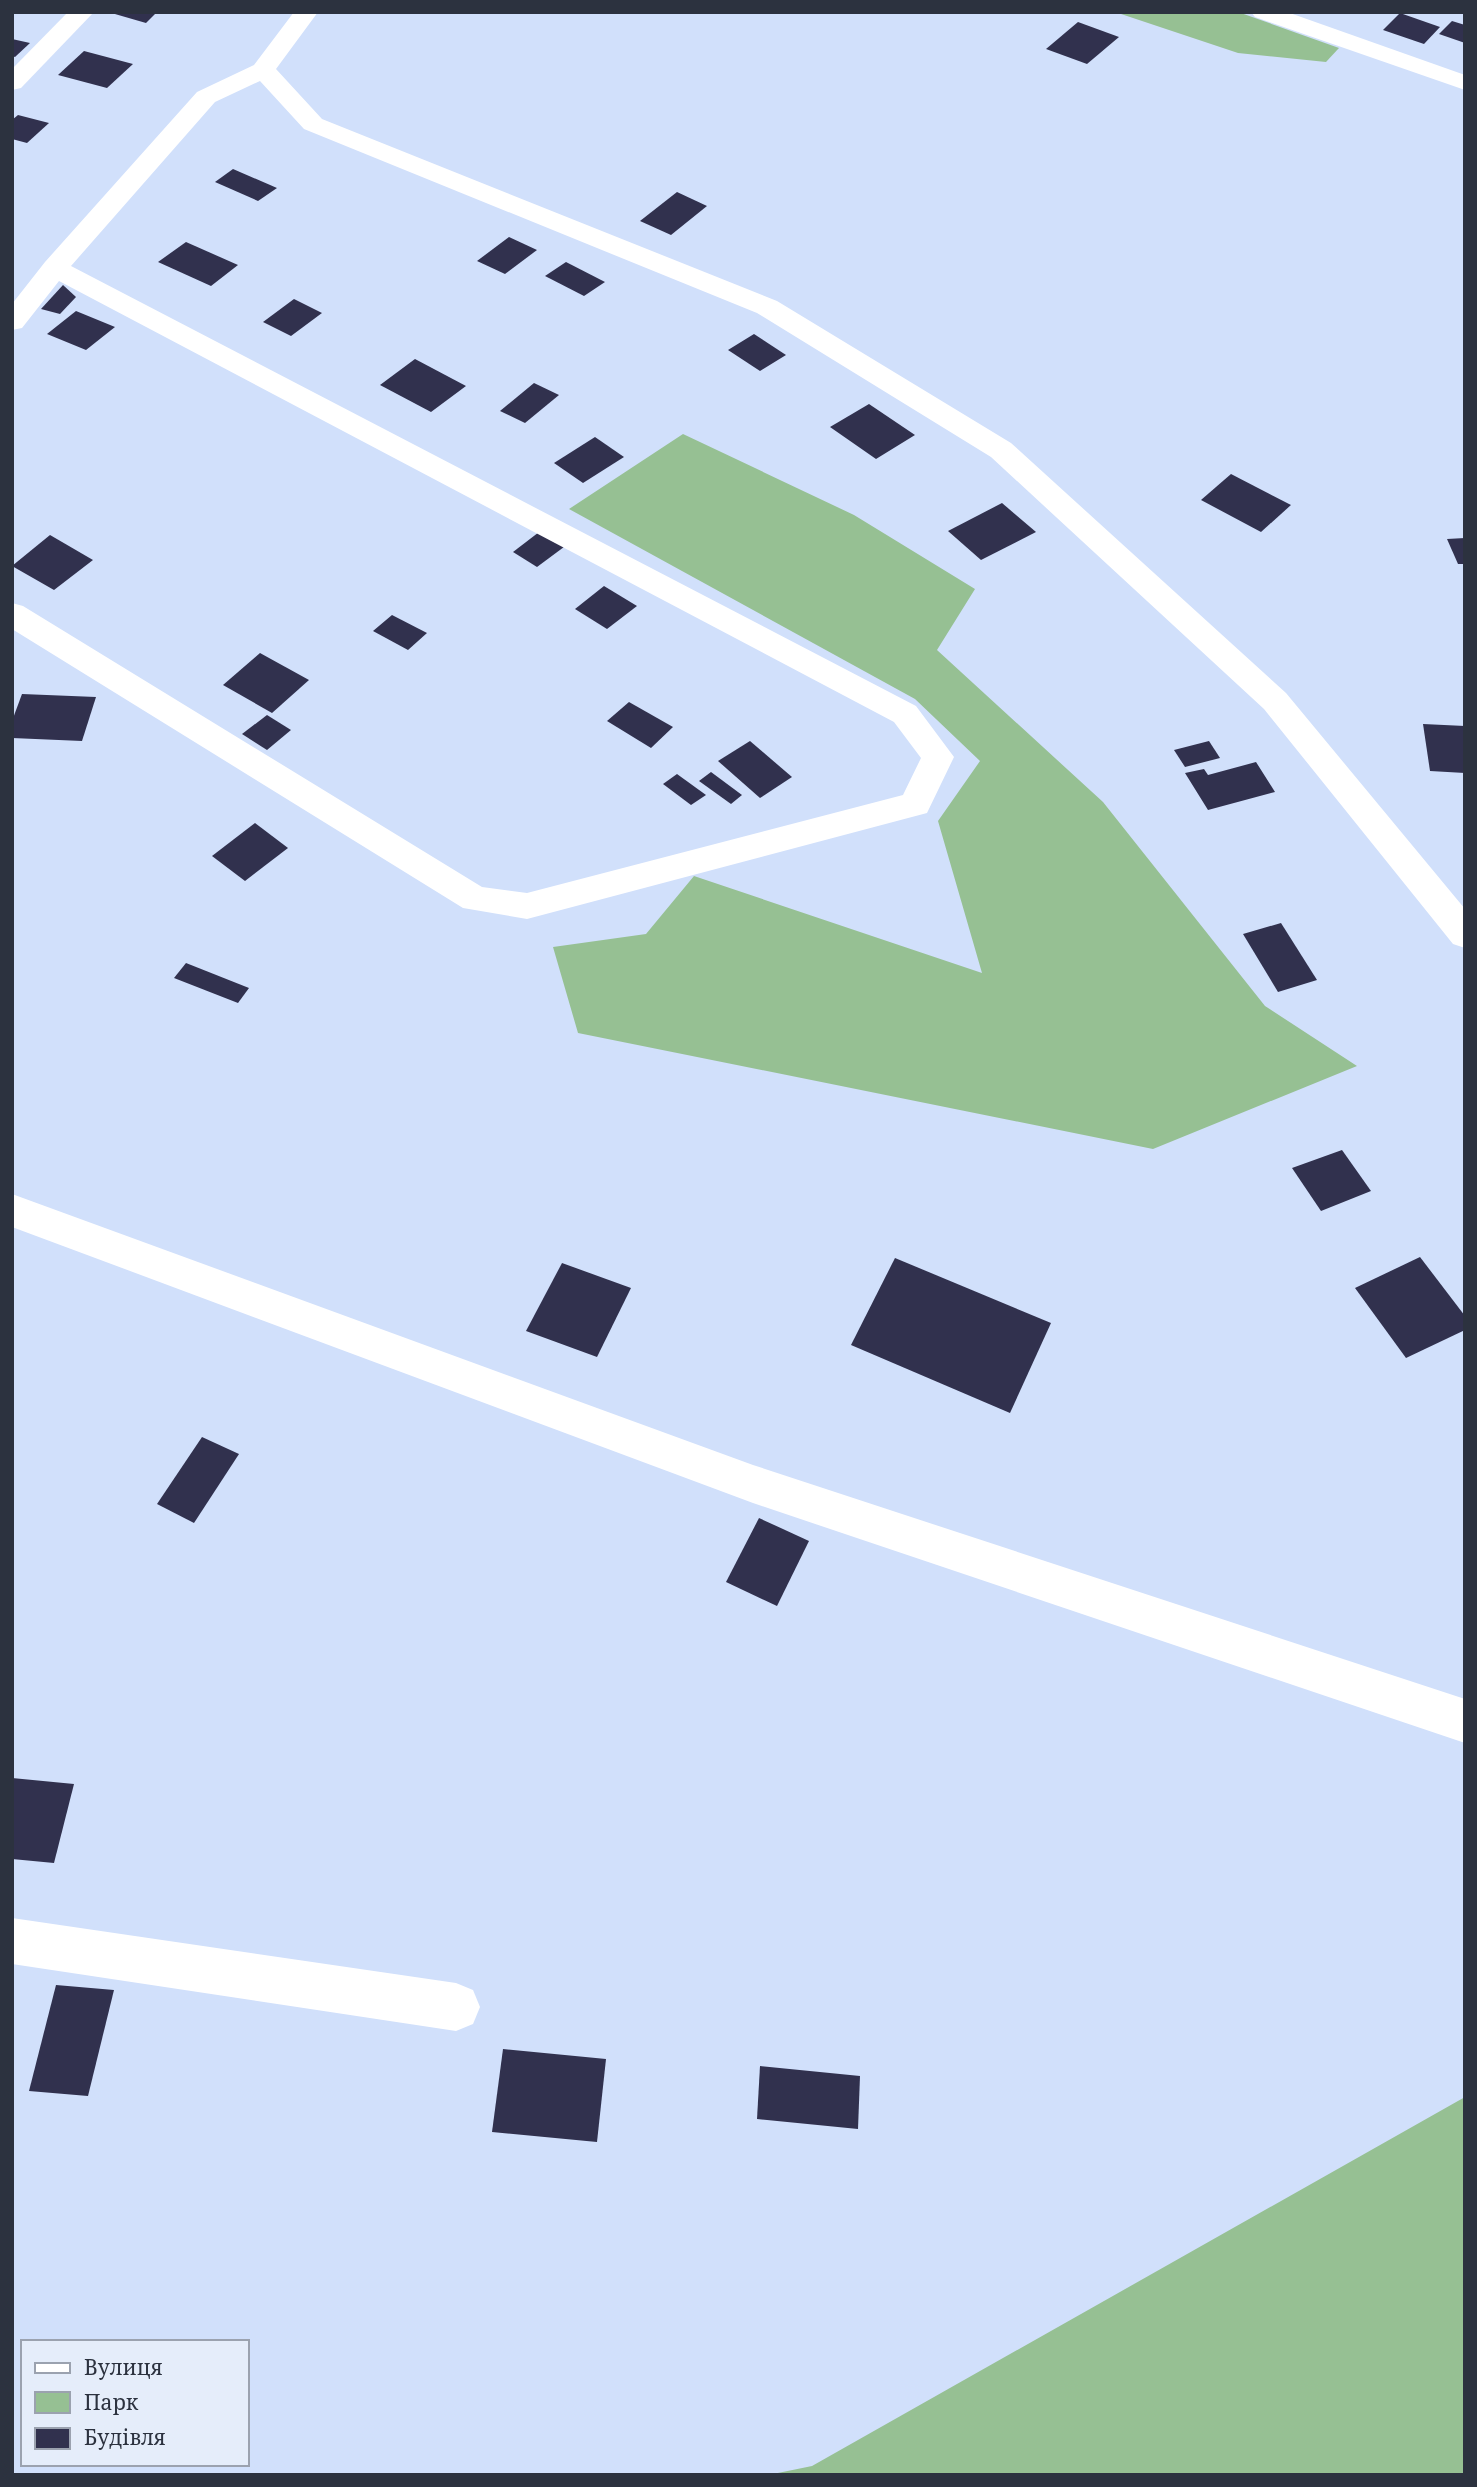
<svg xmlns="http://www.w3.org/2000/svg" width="1477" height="2487" viewBox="0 0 1477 2487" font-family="'Noto Serif',serif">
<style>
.green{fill:#96c093}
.building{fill:#31314e}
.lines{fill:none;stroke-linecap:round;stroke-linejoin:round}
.street{fill:#fff;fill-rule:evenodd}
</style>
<rect width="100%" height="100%" fill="#d1e0fb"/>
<g class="green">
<path d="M1115,12H1238L1339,48L1326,62L1238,53Z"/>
<path d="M683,434L854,515L975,589L937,650L1103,802L1265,1006L1357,1066L1153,1149L578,1033L553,947L646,934L694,876L982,973L938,821L980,761L915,699L569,509Z"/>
<path d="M1465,2097V2475H768L812,2466Z"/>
</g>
<g class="building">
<path d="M108,12H157L146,23Z"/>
<path d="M1400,13L1440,27L1424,44L1383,30Z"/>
<path d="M1452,21L1465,25V43L1439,34Z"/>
<path d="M1078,22L1119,37L1087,64L1046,49Z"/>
<path d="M12,39L30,43L15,57L12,56Z"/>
<path d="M84,51L133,64L107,88L58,75Z"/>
<path d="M18,115L49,123L27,143L12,139V120Z"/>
<path d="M233,169L277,188L258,201L215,182Z"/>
<path d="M677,192L707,206L671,235L640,221Z"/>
<path d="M509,237L537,250L505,274L477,261Z"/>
<path d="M186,242L238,265L211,286L158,262Z"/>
<path d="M566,262L605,282L584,296L545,276Z"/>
<path d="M63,285L76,297L60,314L41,309Z"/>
<path d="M294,299L322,313L291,336L263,322Z"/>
<path d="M76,311L115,327L86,350L47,334Z"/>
<path d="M754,334L786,355L760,371L728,350Z"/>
<path d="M415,359L466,386L431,412L380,385Z"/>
<path d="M534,383L559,395L525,423L500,411Z"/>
<path d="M869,404L915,435L876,459L830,427Z"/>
<path d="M595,437L624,457L583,483L554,463Z"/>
<path d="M1231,474L1291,505L1261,532L1201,500Z"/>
<path d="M1002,503L1036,532L981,560L948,531Z"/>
<path d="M543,529L568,544L537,567L513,552Z"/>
<path d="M50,535L93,560L54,590L12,566Z"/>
<path d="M1465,538V564H1458L1447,539Z"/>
<path d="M604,586L637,606L607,629L575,609Z"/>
<path d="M392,615L427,633L408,650L373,631Z"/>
<path d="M260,653L309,680L272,713L223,685Z"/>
<path d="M22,694L96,697L82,741L12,738V721Z"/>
<path d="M629,702L673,727L651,748L607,721Z"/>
<path d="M267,715L291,730L267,750L242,734Z"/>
<path d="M1423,724L1465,726V773L1430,771Z"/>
<path d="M750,741L792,777L760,798L718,761Z"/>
<path d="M1209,741L1220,758L1185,767L1174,750Z"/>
<path d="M1256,762L1275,792L1208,810L1185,773L1204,769L1208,775Z"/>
<path d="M711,772L742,795L731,804L699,781Z"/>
<path d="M677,774L706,795L691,805L663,784Z"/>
<path d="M255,823L288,848L245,881L212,856Z"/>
<path d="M1281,923L1317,980L1278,992L1243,934Z"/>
<path d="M186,963L249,988L238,1003L174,978Z"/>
<path d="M1342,1150L1371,1191L1321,1211L1292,1168Z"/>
<path d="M1420,1257L1465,1316V1330L1406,1358L1355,1288Z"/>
<path d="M895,1258L1051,1323L1010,1413L851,1345Z"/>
<path d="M562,1263L631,1288L597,1357L526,1331Z"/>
<path d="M202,1437L239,1454L194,1523L157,1504Z"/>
<path d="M759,1518L809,1541L777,1606L726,1582Z"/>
<path d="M12,1778L74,1784L54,1863L12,1859Z"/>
<path d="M56,1985L114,1990L88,2096L29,2091Z"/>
<path d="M503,2049L606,2059L597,2142L492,2132Z"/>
<path d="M760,2066L860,2076L858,2129L757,2119Z"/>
</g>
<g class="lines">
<g class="street">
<path d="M68,12H94L21,88L12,90V69Z"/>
<path d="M294,12H318L276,69L322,119L777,301L1011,443L1286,693L1465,909V948L1453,944L1264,709L991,457L757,313L304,129L260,81L215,102L71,266L916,706L954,757L927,813L527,919L463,908L12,629V603L23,606L482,887L527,893L903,795L921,758L894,722L59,281L22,328L12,330V304L45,262L197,92L254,65Z"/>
<path d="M1251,12H1287L1465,75V90L1255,17Z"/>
<path d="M12,1194L753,1465L1465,1699V1743L753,1503L12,1227Z"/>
<path d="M12,1918L456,1983L473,1990L480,2007L473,2024L456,2031L12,1964Z"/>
</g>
</g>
<rect width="1477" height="2487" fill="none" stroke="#2c323f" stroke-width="28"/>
<rect x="21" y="2340" width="228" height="126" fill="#e5edfa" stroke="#9ba2af" stroke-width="2"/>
<rect x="35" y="2363" width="35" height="10" fill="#ffffff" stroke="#9ba2af" stroke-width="2"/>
<text x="84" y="2375" font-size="21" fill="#2c323f">Вулиця</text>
<rect x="35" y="2392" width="35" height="21" fill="#96c093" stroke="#9ba2af" stroke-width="2"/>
<text x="84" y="2410" font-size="21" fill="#2c323f">Парк</text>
<rect x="35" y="2428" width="35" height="21" fill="#31314e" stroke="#9ba2af" stroke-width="2"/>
<text x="84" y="2445" font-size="21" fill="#2c323f">Будівля</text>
</svg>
